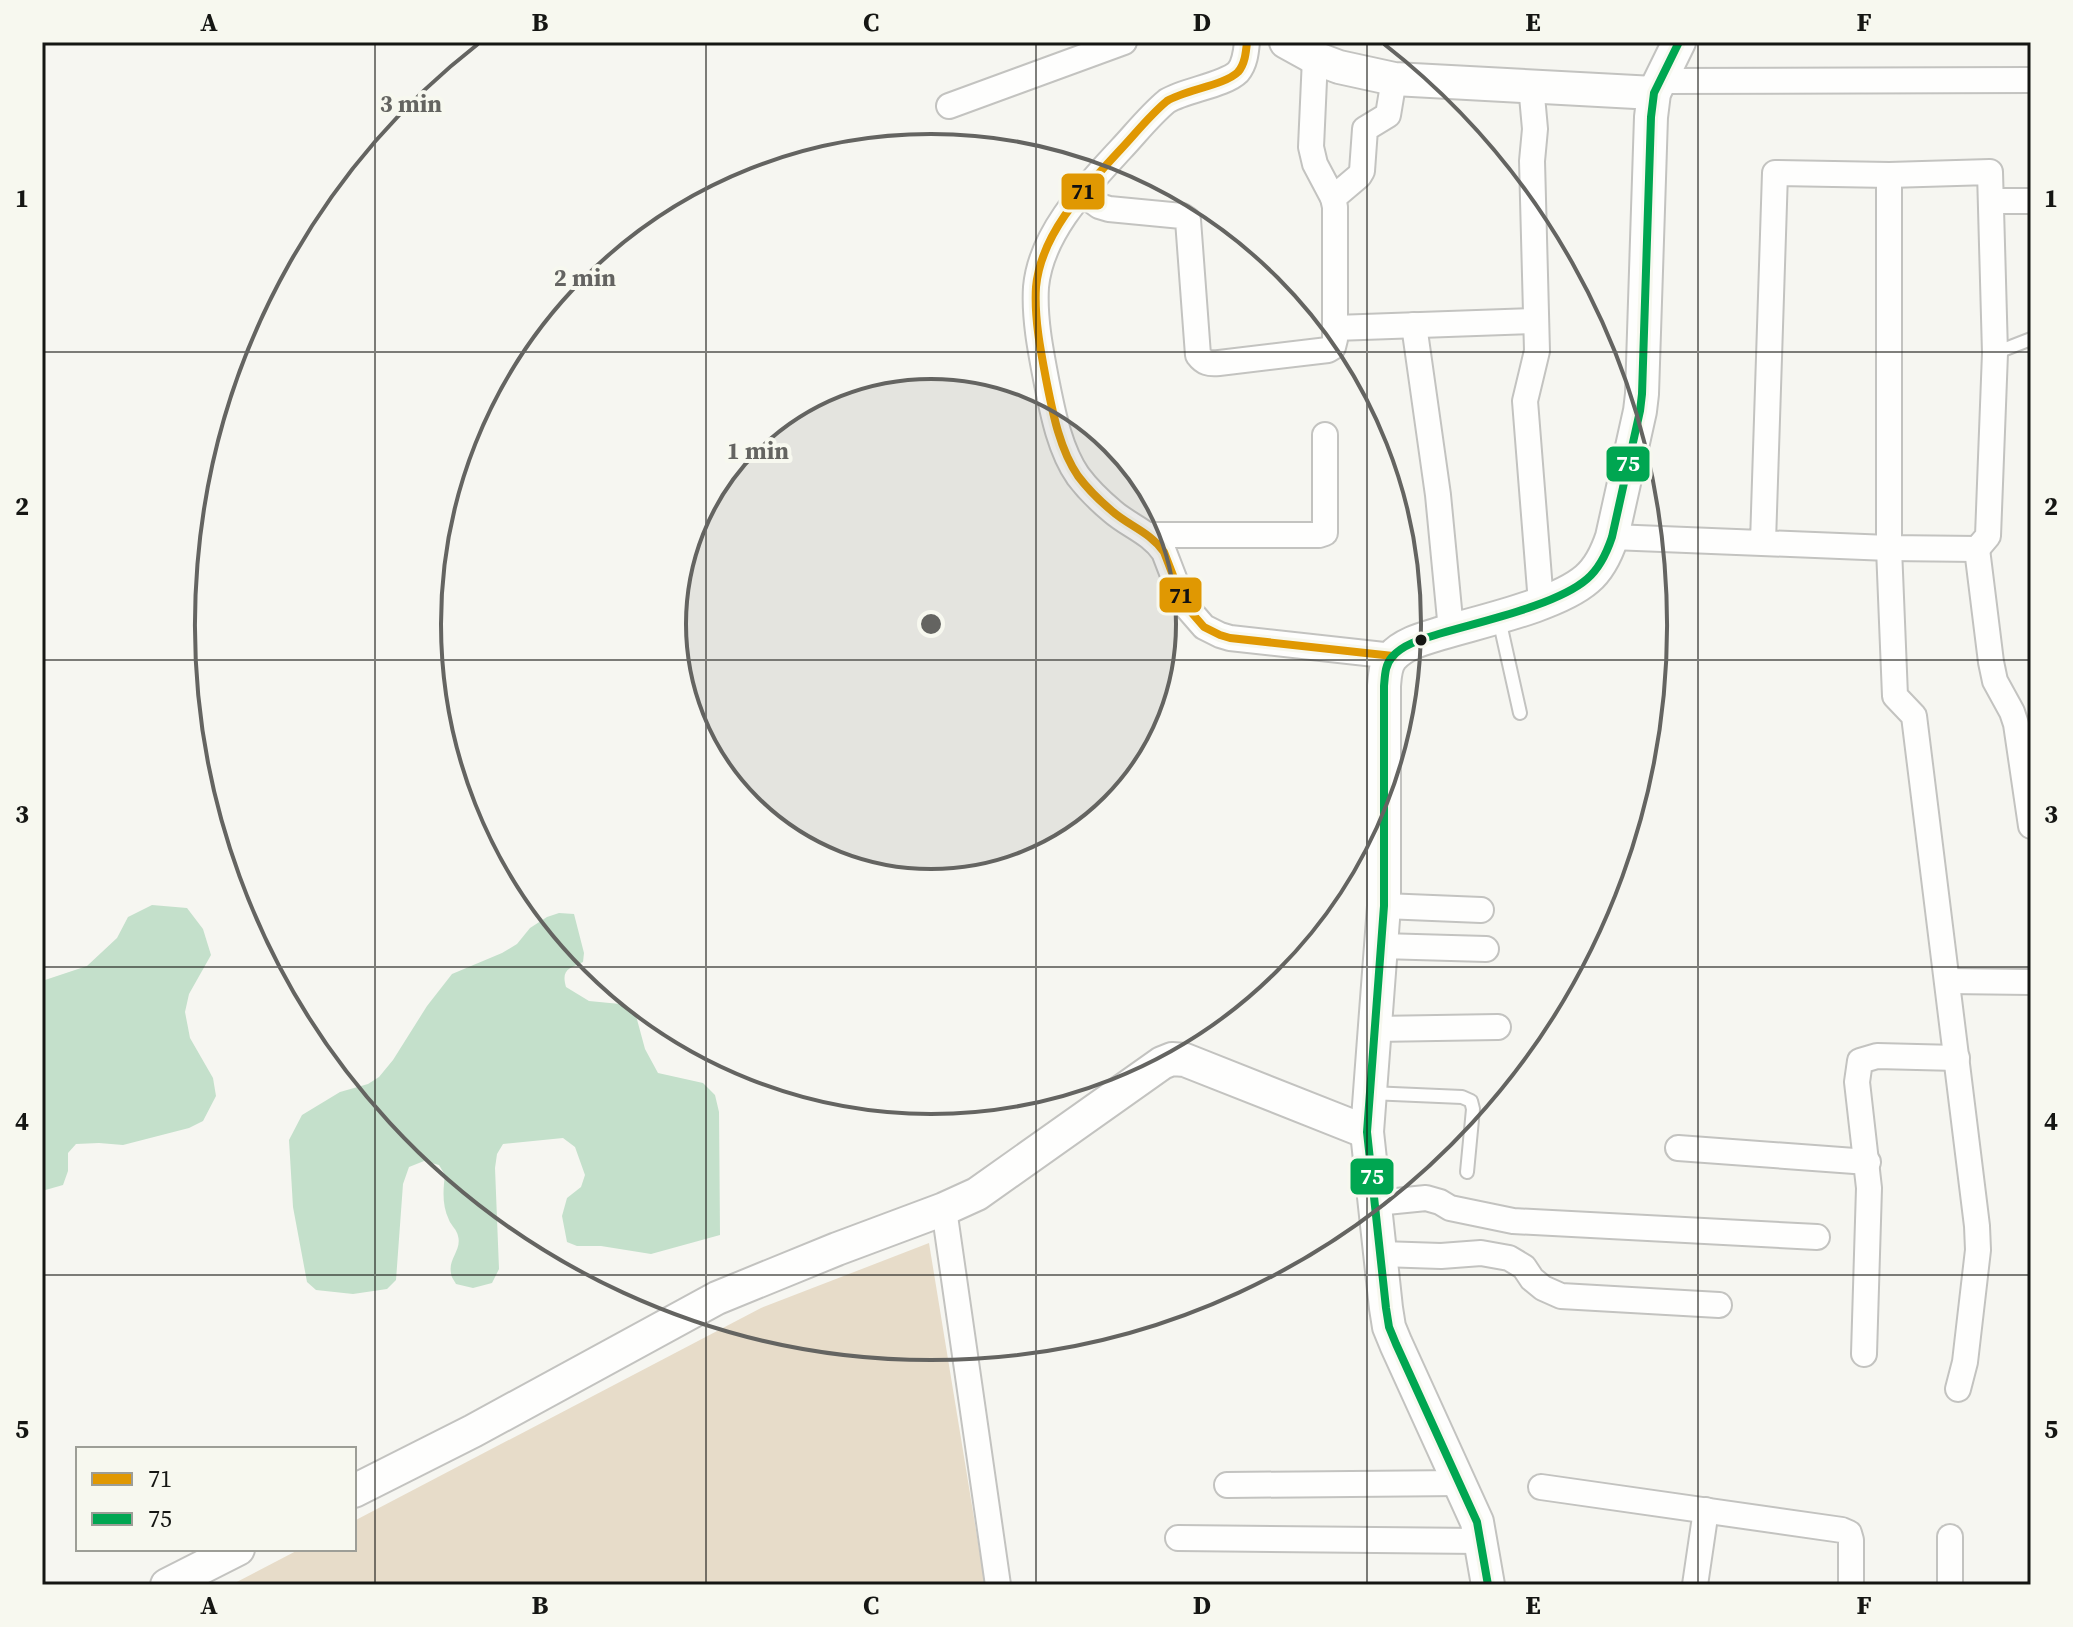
<svg xmlns="http://www.w3.org/2000/svg" width="2073" height="1627" viewBox="0 0 2073 1627" font-family="'Source Serif 4',serif">
<style>
.green{fill:#e7dcc9}
.water{fill:#c4e0cb}
.lines{fill:none;stroke-linecap:round;stroke-linejoin:round}
.lane-casing{stroke:#c3c3c0;stroke-width:16}
.street-casing{stroke:#c3c3c0;stroke-width:28}
.secondary-casing{stroke:#c3c3c0;stroke-width:36}
.lane{stroke:#fefefd;stroke-width:12}
.street{stroke:#fefefd;stroke-width:24}
.secondary{stroke:#fefefd;stroke-width:32}
.bus-1-casing{stroke:#f7f8ef;stroke-width:14}
.bus-2-casing{stroke:#f7f8ef;stroke-width:14}
.bus-1{stroke:#e09802;stroke-width:8}
.bus-2{stroke:#00a651;stroke-width:8}
.grid{fill:none;stroke:#151613;stroke-width:2;stroke-opacity:0.55}
.ring{fill:none;stroke:#646461;stroke-width:4}
.bus-dot{fill:#151613;stroke:#f7f8ef;stroke-width:3}
.centre{fill:#646461;stroke:#f7f8ef;stroke-width:4}
.ring-label{font-size:24px;text-anchor:middle;font-weight:bold;fill:#646461;stroke:#f7f8ef;stroke-width:8;stroke-linejoin:round;paint-order:stroke}
.line-badge{stroke:#f7f8ef;stroke-width:3}
.badge-label{font-size:22px;text-anchor:middle;font-weight:bold;fill:#fff}
.pale-badge-label{font-size:22px;text-anchor:middle;font-weight:bold;fill:#111}
.neatline{fill:none;stroke:#151613;stroke-width:3}
.grid-label{font-size:26px;text-anchor:middle;font-weight:bold;fill:#151613}
</style>
<rect width="100%" height="100%" fill="#f6f6f1"/>
<path class="green" d="M929,1243L985,1585H231L300,1549H354V1521L761,1308Z"/>
<g class="water">
<path d="M152,905L187,908L203,929L211,955L189,994L185,1012L190,1038L213,1078L216,1096L203,1121L189,1128L123,1145L99,1143L76,1144L68,1153V1171L63,1185L42,1191V981L87,966L117,938L128,917Z"/>
<path d="M559,913L574,914L584,953L583,962C569,969 561,969 566,987L589,1001L620,1004L635,1012L645,1049L658,1073L703,1083L715,1095L719,1112L720,1235L651,1254L601,1246H577L567,1242L562,1216L567,1198L581,1187L585,1175L575,1147L563,1138L503,1144L497,1154L495,1168L499,1269L492,1283L473,1288L456,1284C454,1280 451,1277 451,1273C448,1259 462,1250 458,1236C457,1230 451,1225 449,1220C442,1205 443,1191 445,1175L439,1165L424,1161L409,1167L403,1184L396,1280L387,1289L353,1294L316,1290L307,1282L293,1207L289,1140L302,1115L340,1092L368,1084L379,1077L393,1060L427,1006L452,974L502,953L517,944L530,928L547,917Z"/>
</g>
<g class="lines">
<defs>
<g id="lane">
<path d="M1995,353L2031,339"/>
<path d="M1499,619L1520,713"/>
<path d="M1370,1093L1462,1097L1471,1101L1473,1109L1467,1172"/>
</g>
<g id="street">
<path d="M1247,42C1246,52 1245,64 1238,72C1225,85 1185,90 1167,101C1150,115 1136,133 1121,149C1086,187 1041,233 1036,287C1034,319 1041,353 1047,384C1053,414 1060,450 1078,476C1087,488 1100,501 1112,511C1129,526 1150,532 1164,552L1184,604L1204,627L1220,635L1230,638L1393,656"/>
<path d="M1661,81L2031,80"/>
<path d="M1531,85L1535,129L1532,161L1537,351L1525,401L1541,603"/>
<path d="M949,106L1124,42"/>
<path d="M1889,175V548L1895,696L1914,716L1977,1226L1978,1250L1965,1362L1958,1389"/>
<path d="M1081,193L1099,206L1109,209L1182,216L1188,220L1198,355C1204,363 1209,364 1219,363L1328,350L1333,347L1335,339V207L1333,198L1315,164L1311,147L1315,58"/>
<path d="M1333,198L1359,176L1362,171L1365,129L1388,115L1394,79"/>
<path d="M1991,201H2031"/>
<path d="M1414,325L1438,495L1451,630"/>
<path d="M1335,328L1536,321"/>
<path d="M1150,535H1319L1325,533V435"/>
<path d="M1612,537L1889,548L1977,549L1988,536L1995,353L1990,172L1889,175L1775,173L1763,542"/>
<path d="M1977,549L1991,662L1995,681L2012,712L2016,724L2031,826"/>
<path d="M1384,906L1481,910"/>
<path d="M1381,946L1486,949"/>
<path d="M1948,981L2031,982"/>
<path d="M1375,1029L1498,1027"/>
<path d="M1678,1148L1868,1162"/>
<path d="M1376,1203L1426,1198L1440,1202L1450,1208L1513,1221L1817,1237"/>
<path d="M944,1209L998,1585"/>
<path d="M1381,1254L1441,1256L1481,1253L1509,1258L1524,1267L1532,1279L1543,1288L1561,1296L1719,1305"/>
<path d="M1864,1354L1869,1188L1857,1082L1860,1061L1877,1056L1957,1058"/>
<path d="M1227,1485L1460,1483"/>
<path d="M1541,1487L1842,1530L1849,1533L1851,1540V1585"/>
<path d="M1950,1537V1585"/>
<path d="M1178,1538L1480,1541"/>
<path d="M1695,1585L1706,1510"/>
</g>
<g id="secondary">
<path d="M1286,42L1315,58L1339,67L1394,79L1654,93"/>
<path d="M354,1491L473,1431L717,1298L837,1249L944,1209L977,1194L1162,1063L1172,1059L1185,1060L1367,1132"/>
<path d="M167,1585L238,1549"/>
<path d="M1488,1585L1477,1522L1396,1344L1389,1327L1386,1308L1367,1132L1384,906V686C1385,675 1385,665 1392,657C1404,643 1426,638 1442,633C1482,621 1557,605 1587,579C1600,568 1607,552 1612,537L1640,411L1642,394L1651,117L1654,93L1679,42"/>
</g>
</defs>
<use href="#lane" class="lane-casing"/>
<use href="#street" class="street-casing"/>
<use href="#secondary" class="secondary-casing"/>
<use href="#lane" class="lane"/>
<use href="#street" class="street"/>
<use href="#secondary" class="secondary"/>
<defs>
<path id="bus-1" d="M1247,42C1246,52 1245,64 1238,72C1225,85 1185,90 1167,101C1150,115 1136,133 1121,149C1086,187 1041,233 1036,287C1034,319 1041,353 1047,384C1053,414 1060,450 1078,476C1087,488 1100,501 1112,511C1129,526 1150,532 1164,552L1184,604L1204,627L1220,635L1230,638L1393,656"/>
<path id="bus-2" d="M1488,1585L1477,1522L1396,1344L1389,1327L1386,1308L1367,1132L1384,906V686C1385,675 1385,665 1392,657C1404,643 1426,638 1442,633C1482,621 1557,605 1587,579C1600,568 1607,552 1612,537L1640,411L1642,394L1651,117L1654,93L1679,42"/>
</defs>
<use href="#bus-1" class="bus-1-casing"/>
<use href="#bus-2" class="bus-2-casing"/>
<use href="#bus-1" class="bus-1"/>
<use href="#bus-2" class="bus-2"/>
</g>
<path class="grid" d="M375,42V1585M706,42V1585M1036,42V1585M1367,42V1585M1698,42V1585M42,352H2031M42,660H2031M42,967H2031M42,1275H2031"/>
<circle cx="931" cy="624" r="245" fill="#646461" fill-opacity=".12"/>
<g class="ring">
<circle cx="931" cy="624" r="245"/>
<circle cx="931" cy="624" r="490"/>
<path d="M1384 44A736 736 0 1 1 478 44"/>
</g>
<circle class="bus-dot" cx="1421" cy="640" r="7"/>
<circle cx="931" cy="624" r="12" class="centre"/>
<g class="ring-label">
<text x="411" y="112">3 min</text>
<text x="585" y="286">2 min</text>
<text x="758" y="459">1 min</text>
</g>
<g class="line-badge">
<rect x="1060" y="172" width="46" height="39" rx="8" fill="#e09802"/>
<rect x="1605" y="445" width="46" height="38" rx="8" fill="#00a651"/>
<rect x="1158" y="576" width="45" height="38" rx="8" fill="#e09802"/>
<rect x="1349" y="1157" width="46" height="39" rx="8" fill="#00a651"/>
</g>
<g class="badge-label">
<text x="1628" y="471">75</text>
<text x="1372" y="1184">75</text>
</g>
<g class="pale-badge-label">
<text x="1083" y="199">71</text>
<text x="1181" y="603">71</text>
</g>
<rect width="2073" height="1627" fill="none" stroke="#f7f8ef" stroke-width="88"/>
<rect x="76" y="1447" width="280" height="104" fill="#f7f8ef" stroke="#9d9e97" stroke-width="2"/>
<rect x="92" y="1473" width="40" height="12" fill="#e09802" stroke="#9d9e97" stroke-width="2"/>
<text x="148" y="1487" font-size="24" fill="#151613">71</text>
<rect x="92" y="1513" width="40" height="12" fill="#00a651" stroke="#9d9e97" stroke-width="2"/>
<text x="148" y="1527" font-size="24" fill="#151613">75</text>
<rect x="44" y="44" width="1985" height="1539" class="neatline"/>
<g class="grid-label">
<text x="209" y="31">A</text>
<text x="540" y="31">B</text>
<text x="871" y="31">C</text>
<text x="1202" y="31">D</text>
<text x="1533" y="31">E</text>
<text x="1864" y="31">F</text>
<text x="22" y="207">1</text>
<text x="2051" y="207">1</text>
<text x="22" y="515">2</text>
<text x="2051" y="515">2</text>
<text x="22" y="823">3</text>
<text x="2051" y="823">3</text>
<text x="22" y="1130">4</text>
<text x="2051" y="1130">4</text>
<text x="22" y="1438">5</text>
<text x="2051" y="1438">5</text>
<text x="209" y="1614">A</text>
<text x="540" y="1614">B</text>
<text x="871" y="1614">C</text>
<text x="1202" y="1614">D</text>
<text x="1533" y="1614">E</text>
<text x="1864" y="1614">F</text>
</g>
</svg>
